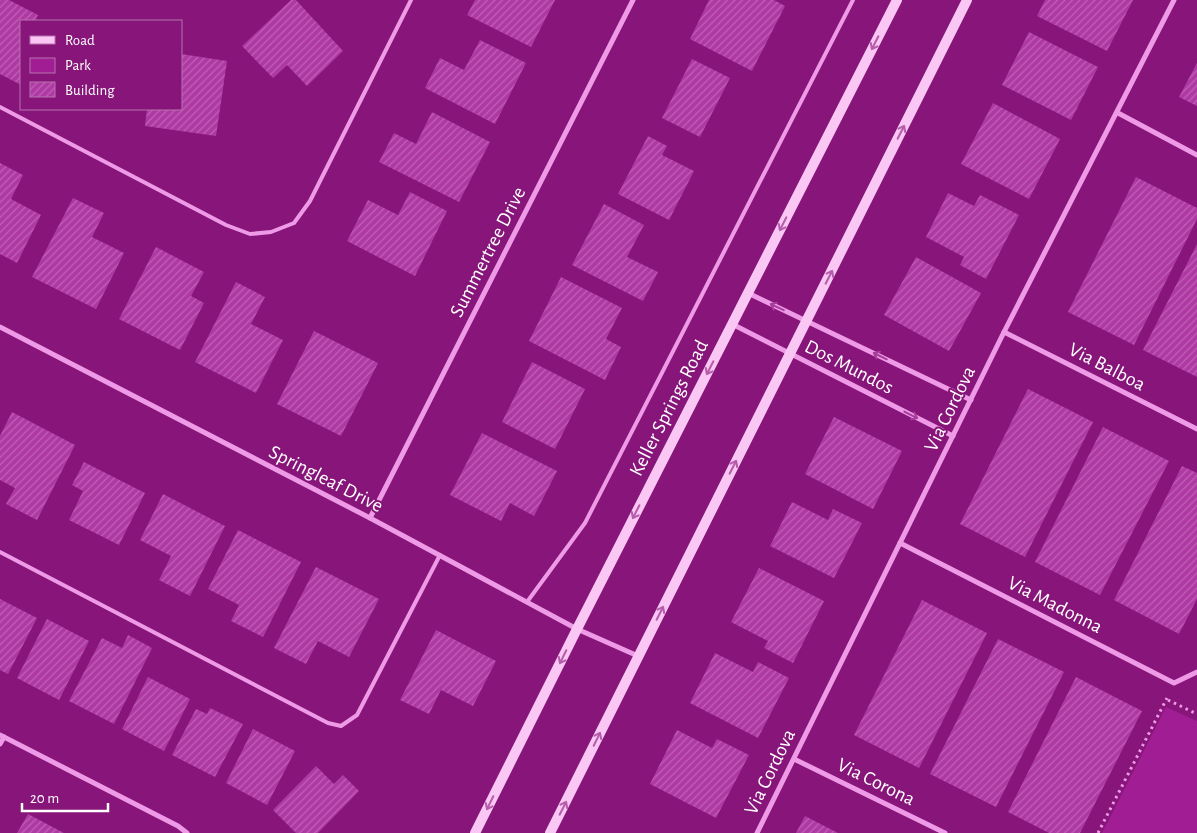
<svg xmlns="http://www.w3.org/2000/svg" width="1197" height="833" viewBox="0 0 1197 833" font-family="'Alegreya Sans',sans-serif">
<style>
.green{fill:#a11d93}
.building{fill:url(#building-hatch)}
.lines{fill:none;stroke-linecap:round;stroke-linejoin:round}
.path{stroke:#ef9ae6;stroke-width:3;stroke-dasharray:2.5 4;stroke-linecap:butt}
.lane{stroke:#ef9ae6;stroke-width:4}
.street{stroke:#ef9ae6;stroke-width:5}
.secondary{stroke:#fac7f4;stroke-width:10}
.oneway{stroke:#b55cab}
.oneway2{stroke:#a63d9a}
.labels{text-anchor:middle;dominant-baseline:central;stroke-width:4;stroke-linejoin:round;paint-order:stroke}
.street-label{font-size:20px;fill:#fff;stroke:#87157a}
</style>
<defs>
<pattern id="building-hatch" width="6" height="6" patternUnits="userSpaceOnUse" patternTransform="scale(1.25)"><rect width="6" height="6" fill="#af39a2"/><path d="M-1 1l2-2M0 6l6-6M5 7l2-2" fill="none" stroke="#bf61b5"/></pattern>
</defs>
<rect width="100%" height="100%" fill="#87157a"/>
<path class="green" d="M1166,707L1197,721V833H1102Z"/>
<g class="building">
<path d="M0,0H9L38,15L35,21H21V85L0,74Z"/>
<path d="M291,0H296L343,51L307,86L287,65L273,78L242,46Z"/>
<path d="M475,0H555L531,47L467,15Z"/>
<path d="M709,0H774L785,6L752,71L690,39Z"/>
<path d="M1045,0H1133L1107,51L1037,16Z"/>
<path d="M1029,32L1098,67L1071,120L1002,85Z"/>
<path d="M480,40L526,63L495,124L425,88L440,58L464,70Z"/>
<path d="M181,54L227,61L216,136L145,126L147,109H181Z"/>
<path d="M692,59L730,78L700,137L662,118Z"/>
<path d="M1197,63V106L1179,97Z"/>
<path d="M993,103L1060,139L1029,199L961,164Z"/>
<path d="M432,112L490,142L459,202L379,162L394,133L416,144Z"/>
<path d="M648,136L667,146L662,155L694,171L669,220L618,194Z"/>
<path d="M0,163L23,175L11,199L41,215L17,263L0,254Z"/>
<path d="M1136,177L1197,208V219L1134,345L1068,312Z"/>
<path d="M410,192L447,211L415,276L347,241L368,200L398,215Z"/>
<path d="M948,193L974,206L980,195L1019,215L986,279L960,265L964,257L926,237Z"/>
<path d="M73,198L104,213L92,237L124,253L96,309L32,277Z"/>
<path d="M604,204L644,225L627,257L658,272L643,301L572,265Z"/>
<path d="M1197,244V377L1143,350Z"/>
<path d="M156,247L204,272L191,296L204,303L180,350L119,319Z"/>
<path d="M916,257L981,293L949,351L884,315Z"/>
<path d="M561,277L622,308L606,339L621,347L605,380L529,341Z"/>
<path d="M236,282L265,297L251,324L283,340L256,393L195,362Z"/>
<path d="M314,331L378,363L341,436L277,404Z"/>
<path d="M532,362L585,389L555,449L502,422Z"/>
<path d="M1028,389L1093,422L1025,557L960,524Z"/>
<path d="M12,412L75,445L37,520L6,504L15,488L0,480V436Z"/>
<path d="M834,417L902,451L873,509L805,474Z"/>
<path d="M1103,427L1169,461L1100,595L1035,562Z"/>
<path d="M482,433L557,471L534,516L510,503L501,521L450,495Z"/>
<path d="M84,462L145,493L119,545L69,520L83,491L72,485Z"/>
<path d="M1182,466L1197,473V599L1179,634L1114,600Z"/>
<path d="M163,494L225,526L190,596L159,580L171,556L140,540Z"/>
<path d="M792,502L828,520L833,509L862,523L834,578L770,546Z"/>
<path d="M238,530L301,562L263,637L231,621L239,605L208,589Z"/>
<path d="M316,567L379,599L349,657L318,641L306,664L274,648Z"/>
<path d="M759,568L824,601L793,663L764,648L768,641L731,622Z"/>
<path d="M0,599L37,618L8,674L0,670Z"/>
<path d="M922,600L987,633L919,768L854,735Z"/>
<path d="M47,619L89,641L59,700L17,678Z"/>
<path d="M436,630L496,661L473,706L441,690L429,714L400,700Z"/>
<path d="M128,635L152,648L114,724L69,701L102,638L122,648Z"/>
<path d="M998,639L1064,672L996,807L930,774Z"/>
<path d="M715,653L753,672L758,662L789,678L758,738L690,703Z"/>
<path d="M148,677L190,699L164,751L122,729Z"/>
<path d="M1076,677L1142,711L1080,833H1049L1008,812Z"/>
<path d="M210,708L243,724L215,777L172,755L196,709L207,714Z"/>
<path d="M253,729L295,751L267,805L226,783Z"/>
<path d="M677,730L712,748L717,739L749,755L716,818L650,784Z"/>
<path d="M316,766L334,784L343,775L359,791L318,833H296L273,810Z"/>
<path d="M28,814L64,833H17Z"/>
<path d="M805,816L838,833H796Z"/>
</g>
<g class="lines">
<g class="path">
<path d="M1168,700L1197,714"/>
<path d="M1098,833L1167,698"/>
</g>
<g class="lane">
<path d="M0,107L226,225L250,234L271,232L294,223L310,201L411,0"/>
<path d="M0,552L328,723L341,726L357,715L440,555"/>
<path d="M527,602L585,523L853,0"/>
</g>
<g class="street">
<path d="M1118,113L1197,155"/>
<path d="M748,293L971,400"/>
<path d="M732,324L953,436"/>
<path d="M0,327L370,518L577,629L638,656"/>
<path d="M1004,332L1197,429"/>
<path d="M370,518L633,0"/>
<path d="M900,543L1174,683L1197,672"/>
<path d="M0,735L178,826L187,833"/>
<path d="M0,744L4,737"/>
<path d="M794,759L945,833"/>
<path d="M757,833L1004,332L1174,0"/>
</g>
<g class="secondary">
<path d="M475,833L577,629L897,0"/>
<path d="M550,833L967,0"/>
</g>
</g>
<defs><path id="oneway-shaft" d="M-6 0H5M1.5-3L5.5 0L1.5 3" fill="none" stroke-width="1.6" stroke-linecap="round" stroke-linejoin="round" transform="scale(1.25)"/></defs>
<g class="oneway">
<use href="#oneway-shaft" transform="translate(875 43) rotate(117)"/>
<use href="#oneway-shaft" transform="translate(901 132) rotate(-63)"/>
<use href="#oneway-shaft" transform="translate(783 224) rotate(117)"/>
<use href="#oneway-shaft" transform="translate(829 277) rotate(-63)"/>
<use href="#oneway-shaft" transform="translate(710 368) rotate(117)"/>
<use href="#oneway-shaft" transform="translate(733 467) rotate(-63)"/>
<use href="#oneway-shaft" transform="translate(636 512) rotate(117)"/>
<use href="#oneway-shaft" transform="translate(660 613) rotate(-63)"/>
<use href="#oneway-shaft" transform="translate(563 657) rotate(116)"/>
<use href="#oneway-shaft" transform="translate(597 739) rotate(-64)"/>
<use href="#oneway-shaft" transform="translate(490 803) rotate(116)"/>
<use href="#oneway-shaft" transform="translate(563 808) rotate(-63)"/>
</g>
<g class="oneway2">
<use href="#oneway-shaft" transform="translate(777 307) rotate(-155)"/>
<use href="#oneway-shaft" transform="translate(880 356) rotate(-154)"/>
<use href="#oneway-shaft" transform="translate(911 415) rotate(27)"/>
</g>
<g class="labels">
<g class="street-label">
<text transform="translate(488 252) rotate(-63)">Summertree Drive</text>
<text transform="translate(849 367) rotate(27)">Dos Mundos</text>
<text transform="translate(1107 367) rotate(27)">Via Balboa</text>
<text transform="translate(669 408) rotate(-63)">Keller Springs Road</text>
<text transform="translate(950 409) rotate(-64)">Via Cordova</text>
<text transform="translate(326 479) rotate(27)">Springleaf Drive</text>
<text transform="translate(1055 605) rotate(27)">Via Madonna</text>
<text transform="translate(770 772) rotate(-64)">Via Cordova</text>
<text transform="translate(876 782) rotate(26)">Via Corona</text>
</g>
</g>
<rect x="20" y="20" width="162" height="90" fill="#87157a" stroke="#b773af"/>
<rect x="30" y="36" width="25" height="8" fill="#fac7f4" stroke="#b773af"/>
<text x="65" y="45" font-size="15" fill="#ffffff">Road</text>
<rect x="30" y="58" width="25" height="15" fill="#a11d93" stroke="#b773af"/>
<text x="65" y="70" font-size="15" fill="#ffffff">Park</text>
<rect x="30" y="82" width="25" height="15" fill="url(#building-hatch)" stroke="#b773af"/>
<text x="65" y="95" font-size="15" fill="#ffffff">Building</text>
<path d="M22 803v8h86v-8" fill="none" stroke="#ffffff" stroke-width="2.5"/>
<text x="30" y="803" font-size="15" fill="#ffffff" stroke="#87157a" stroke-width="4" paint-order="stroke">20 m</text>
</svg>
